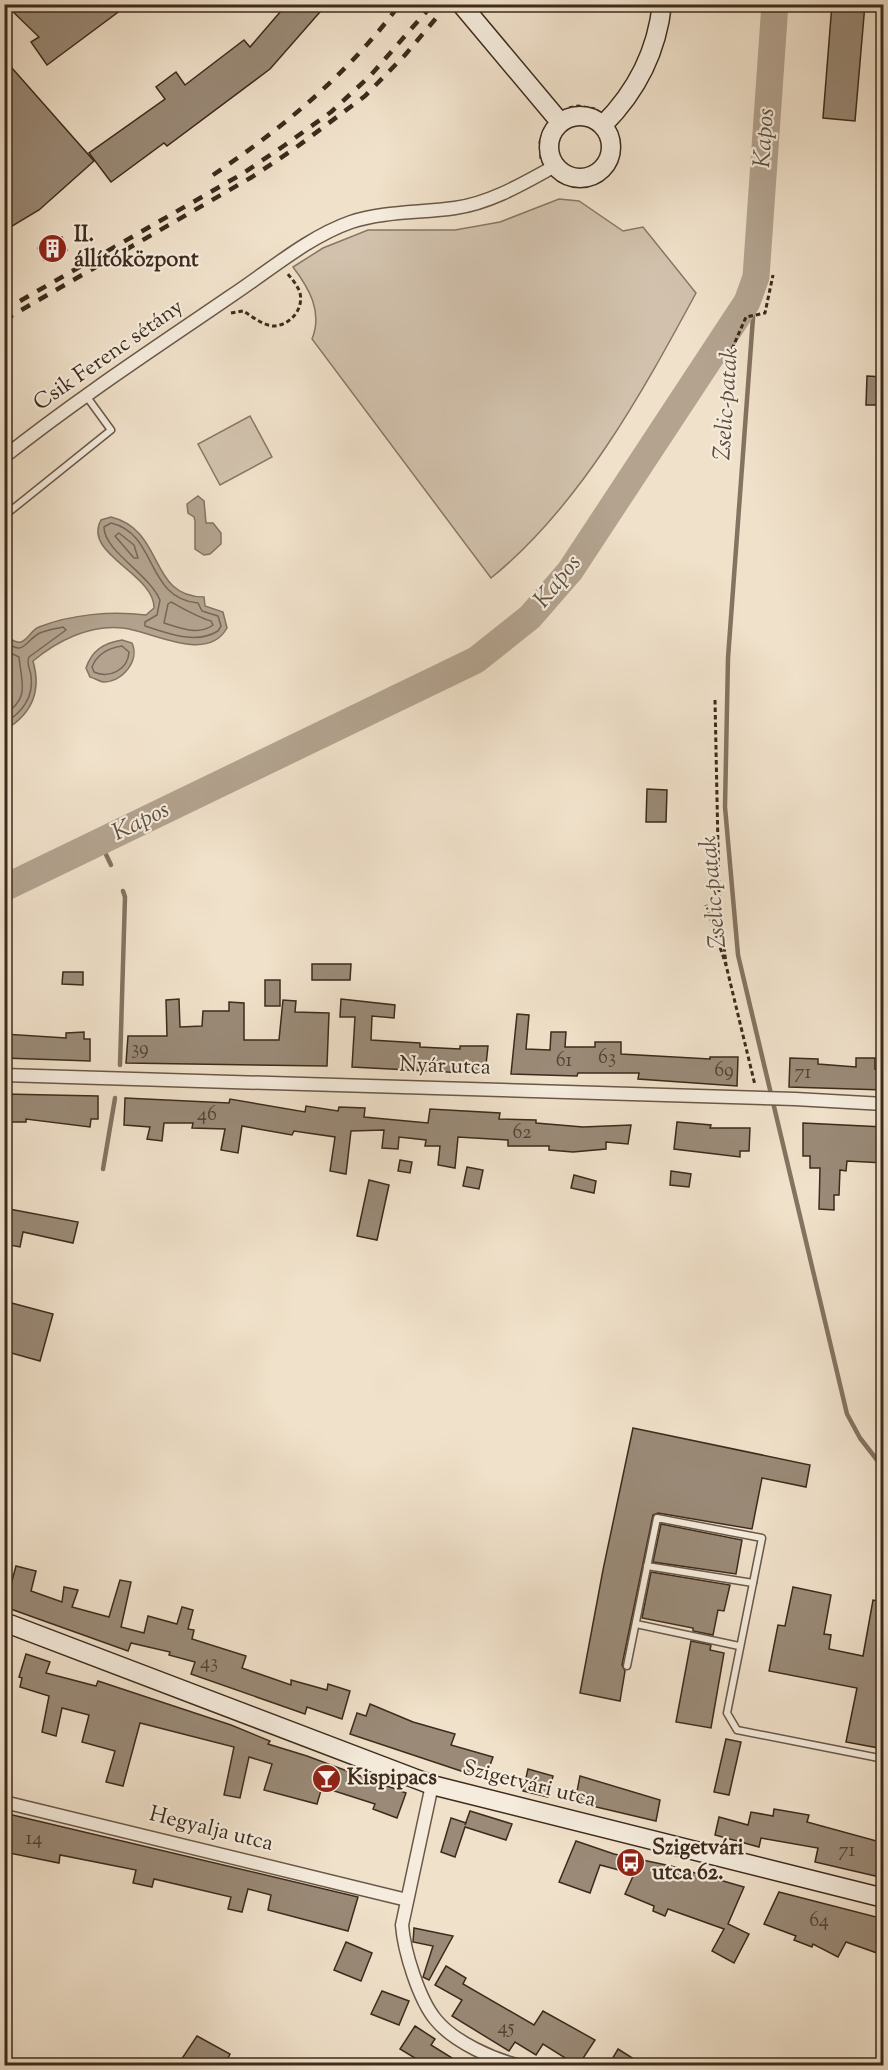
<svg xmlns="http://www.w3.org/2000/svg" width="888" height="2070" viewBox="0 0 888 2070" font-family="'Sorts Mill Goudy',serif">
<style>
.green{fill:#d2c2ad;stroke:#887665;stroke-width:1.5}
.water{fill:#b3a38f;stroke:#847361;stroke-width:1.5}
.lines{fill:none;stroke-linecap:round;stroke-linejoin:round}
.shore{stroke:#786756;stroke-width:1.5}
.stream{stroke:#847361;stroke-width:4.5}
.river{stroke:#b3a38f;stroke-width:27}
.building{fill:#9a8a77;stroke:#3d2b1d;stroke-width:1.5}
.lane-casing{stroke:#6a5848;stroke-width:9}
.street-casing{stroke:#6a5848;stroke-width:15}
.secondary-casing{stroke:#3d2b1d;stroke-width:21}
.path{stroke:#3d2b1d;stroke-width:3;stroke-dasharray:4.5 3;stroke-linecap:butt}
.lane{stroke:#f5ecdd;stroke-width:6}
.street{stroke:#f5ecdd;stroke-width:12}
.secondary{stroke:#f5ecdd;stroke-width:18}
.rail{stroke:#3d2b1d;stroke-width:4.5;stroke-dasharray:10 10;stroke-linecap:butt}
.labels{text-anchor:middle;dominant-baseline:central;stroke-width:4.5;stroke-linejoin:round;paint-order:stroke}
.number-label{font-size:20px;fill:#544334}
.poi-label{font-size:22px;font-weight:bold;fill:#3d2b1d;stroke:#f5ecdd;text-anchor:start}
.street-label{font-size:22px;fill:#3d2b1d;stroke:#f5ecdd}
.water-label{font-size:24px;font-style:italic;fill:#604f3f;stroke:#f5ecdd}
</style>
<rect width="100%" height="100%" fill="#f0e1ca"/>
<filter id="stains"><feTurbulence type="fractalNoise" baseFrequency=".00333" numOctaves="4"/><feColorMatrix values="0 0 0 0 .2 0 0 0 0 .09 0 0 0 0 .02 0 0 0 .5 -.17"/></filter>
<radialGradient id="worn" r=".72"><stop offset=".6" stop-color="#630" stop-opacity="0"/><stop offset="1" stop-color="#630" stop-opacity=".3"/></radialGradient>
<g class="green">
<path d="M559,199L579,201L623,231L643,227L696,293C642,393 580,506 491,578L312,339C323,312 309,288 293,267L323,248L368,230H455L500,222Z"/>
<path d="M250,416L272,457L220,485L198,444Z"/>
</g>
<g class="water">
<path d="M198,496L204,501L206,523H213L221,533V544L210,554L204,555L195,549V521L194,517L188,513L187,504Z"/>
<path d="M111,517C165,530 148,597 204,597L205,606L223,612L227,628C207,664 152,631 123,628C90,624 57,641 33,661C42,692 32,714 5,730V635C10,638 16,644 21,642C29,639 31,630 39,627C72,614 111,611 146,615L154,608C155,574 82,554 101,520Z"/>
<path d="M122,640L132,643C140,660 123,682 103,682C99,681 94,678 90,677L86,668C92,650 104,643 122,640Z"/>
</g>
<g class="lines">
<g class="shore">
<path d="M111,523C158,534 145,598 198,603L202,611L218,616L221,626L218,631C195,645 168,633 145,626V622L157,615L160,600C148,573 104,551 104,527Z"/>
<path d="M119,533L134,545L138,558H134L115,536Z"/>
<path d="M171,602C182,608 199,618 211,621L213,625C198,636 180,628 164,623L168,604Z"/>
<path d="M4,642C26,655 22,644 38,634C45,630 55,629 63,627L66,630L29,657C26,664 30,668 31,676C34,697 22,713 4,723"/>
<path d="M122,646L129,652C128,670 109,679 94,672L92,667C97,654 109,648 122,646Z"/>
<path d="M4,650L19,657C21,681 31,699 4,714"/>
</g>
<g class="stream">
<path d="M753,288L754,304L728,658L725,807L738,955L847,1414L860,1438L884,1469"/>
<path d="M100,842L111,865"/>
<path d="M120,1065L125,897L123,891"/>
<path d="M103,1169L115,1098"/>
</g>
<path class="river" d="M4,888L476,660L530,617L570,571L747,302L756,277L775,4"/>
</g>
<g class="building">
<path d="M5,4H129L47,65L31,42L39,37Z"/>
<path d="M287,4H327L270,69L167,146L164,143L111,182L89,153L165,99L156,87L176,72L185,85L244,40L250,47Z"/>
<path d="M832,4H865L855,121L823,118Z"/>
<path d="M4,59L94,161L39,210L4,231Z"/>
<path d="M62,237L67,250L44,260L38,248Z"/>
<path d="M867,376L884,377V405H866Z"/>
<path d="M647,789L667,790L666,822H646Z"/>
<path d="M312,964H351L350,980H312Z"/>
<path d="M63,972H83V985L62,984Z"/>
<rect x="265" y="980" width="15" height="26"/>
<path d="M179,999L180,1027L202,1026L203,1011H229V1002L244,1003V1040H279L283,1000L296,1001L295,1012L329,1013L327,1066L126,1063L128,1036H167L166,1000Z"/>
<path d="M341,999L395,1005L394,1018L372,1016L371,1040L420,1043V1047L460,1049V1046H488L485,1074L352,1067L355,1017H340Z"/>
<path d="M517,1014L529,1015L526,1049L550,1050L551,1032H566L565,1047H595V1042H621V1054L710,1059V1057H738L737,1086L638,1079L639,1073H578L577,1076L511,1074Z"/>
<path d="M84,1032V1039H90V1061L4,1058V1034L66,1038V1033Z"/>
<path d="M790,1058L818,1059V1064L856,1067V1058H875V1069H884V1090L789,1087Z"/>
<path d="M4,1094L98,1096V1119H91L90,1127L26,1119V1122H4Z"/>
<path d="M125,1098L229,1103L230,1099L305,1112L306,1106L338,1111L339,1107L365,1108L364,1117L428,1123L430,1109L500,1113L499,1119L536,1120V1123L583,1127L631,1125L628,1144L606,1142V1149L573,1152L549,1150V1146H508V1140L458,1137L455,1168L438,1165L440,1146H425L426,1140L399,1137L398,1149L382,1148L384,1130L351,1131L346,1174L330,1171L335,1137L294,1131L292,1135L242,1126L238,1153L221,1150L225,1129L192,1128L193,1123H164L162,1141L147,1139L150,1127L124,1125Z"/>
<path d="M677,1122L711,1125L710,1128H750L749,1151H740V1157L674,1149Z"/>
<path d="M803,1123L884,1127V1163L847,1161L846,1171L840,1170L839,1195H834V1210L819,1209L820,1168H810V1156H803Z"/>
<path d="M400,1160L412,1162L410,1173L398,1171Z"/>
<path d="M467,1167L483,1170L479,1189L463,1186Z"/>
<path d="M671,1171L691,1174L689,1187L670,1185Z"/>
<path d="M574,1175L596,1181L594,1193L571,1188Z"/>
<path d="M369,1180L389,1185L377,1240L357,1236Z"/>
<path d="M4,1208L78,1222L73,1243L23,1232L20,1247L4,1244Z"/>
<path d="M4,1301L53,1314L40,1361L4,1351Z"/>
<path d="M633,1428L810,1465L806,1487L762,1478L752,1529L658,1513L653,1515L622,1665L625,1671L620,1701L580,1693L603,1570Z"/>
<path d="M661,1524L742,1540L736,1574L653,1562Z"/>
<path d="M16,1566L36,1571L31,1591L62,1602L64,1587L78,1590L72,1607L109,1617L120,1580L131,1582L121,1627L144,1633L148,1616L177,1624L182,1607L193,1610L188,1629L194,1630L192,1639L246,1656L242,1668L291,1685V1680L327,1690L328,1684L350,1691L342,1719L307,1707L305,1714L191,1674L195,1662L169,1655L170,1652L131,1643L128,1651L5,1607Z"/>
<path d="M651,1572L730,1585L724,1611L718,1610L713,1635L693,1631V1628L642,1618Z"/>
<path d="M793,1587L831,1595L824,1634L831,1635L829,1649L863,1656L873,1600L884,1602V1749L846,1742L857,1688L769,1671L778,1625L785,1626Z"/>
<path d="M691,1641L711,1645L710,1650L724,1653L711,1728L676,1722Z"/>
<path d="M26,1654L50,1662L46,1673L96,1686L98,1681L231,1725L270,1741L268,1744L307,1756L406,1793L397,1818L373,1809L375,1804L322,1787L317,1804L264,1790L272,1764L249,1757L240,1798L224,1795L234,1747L140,1723L123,1786L106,1782L115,1751L82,1742L89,1715L62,1708L56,1736L42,1732L49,1696L20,1687L22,1678L19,1677Z"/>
<path d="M370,1704L413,1722L455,1734L451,1745L493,1757L485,1779L350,1734L357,1713L366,1716Z"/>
<path d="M726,1739L741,1742L729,1795L714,1792Z"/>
<path d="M528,1769L553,1776L548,1797L523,1791Z"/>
<path d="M580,1776L660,1800L656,1821L575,1802Z"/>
<path d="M774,1809L809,1815L807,1822L884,1843V1878L815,1862L818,1848L761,1838L759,1847L715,1835L719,1817L748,1825L751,1812L773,1816Z"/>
<path d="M470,1811L512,1824L506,1840L465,1827L455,1857L441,1852L451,1818L466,1823L465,1825Z"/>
<path d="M4,1813L358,1897L348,1931L268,1910L271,1895L248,1889L242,1912L228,1909L231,1897L154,1879L152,1887L133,1883L136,1870L60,1855L59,1863L4,1852Z"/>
<path d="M576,1841L614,1854L671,1866L744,1887L728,1924L749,1934L734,1963L712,1951L724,1929L668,1909L665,1916L653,1911L654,1906L625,1894L634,1874L600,1865L590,1893L559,1882Z"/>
<path d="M779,1892L884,1919V1939L877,1953L846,1942L838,1957L813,1944L812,1947L794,1940L796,1936L764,1924Z"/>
<path d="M414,1928L453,1936L429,1980L423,1977L433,1946L413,1942Z"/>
<path d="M346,1942L372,1953L361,1981L334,1970Z"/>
<path d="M446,1966L466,1978L463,1984L534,2025L543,2011L595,2040L578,2066L543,2044L536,2055L515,2042L509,2051L452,2016L462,2000L435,1985Z"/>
<path d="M382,1991L409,2001L399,2025L371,2014Z"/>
<path d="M415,2026L435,2039L431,2045L465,2066H428L400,2049Z"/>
<path d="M197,2036L230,2054L224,2066H177Z"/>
<path d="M618,2049L645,2066H608Z"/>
</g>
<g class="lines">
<defs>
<g id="lane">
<path d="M4,516L111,430L87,397"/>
<path d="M647,1566L753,1583"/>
<path d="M636,1624L739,1646"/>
<path d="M627,1666L657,1518L762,1538L727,1713L737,1730L884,1759"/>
</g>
<g id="street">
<path d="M4,457C77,399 155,348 231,296C269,271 308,237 351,222C384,211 421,213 455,208C491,203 524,183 555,166"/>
<path d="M4,1075L795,1099L884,1104"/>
<path d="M432,1785L402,1925C404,1951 419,2000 436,2020C454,2042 494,2060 521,2066"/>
<path d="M4,1802L407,1900"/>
</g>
<g id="secondary">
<path d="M461,4L560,122"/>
<circle cx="580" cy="147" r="31"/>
<path d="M603,125C636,92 657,51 662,4"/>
<path d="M4,1622L432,1785L884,1898"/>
</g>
</defs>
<use href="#lane" class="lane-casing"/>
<use href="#street" class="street-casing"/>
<use href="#secondary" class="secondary-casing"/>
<g class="path">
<path d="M569,108L578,106L595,109"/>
<path d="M541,159L540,142L545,128"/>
<path d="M231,313L243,311C252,316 262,325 273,326C289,326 304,310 300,293C298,286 292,279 287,273"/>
<path d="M732,349L746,317L765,313L773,275"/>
<path d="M715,700L719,896L726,965"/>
<path d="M706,905L726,965L755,1085"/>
</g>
<use href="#lane" class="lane"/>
<use href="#street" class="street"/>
<use href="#secondary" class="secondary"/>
<g class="rail">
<path d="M213,175C283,128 349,73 400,4"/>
<path d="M20,301L242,174L285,145L331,112L370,76L433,4"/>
<path d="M4,320L252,177L294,149L365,96L405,55L448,4"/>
</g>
</g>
<defs>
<symbol id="building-disc" viewBox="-11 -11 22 22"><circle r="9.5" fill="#8f2418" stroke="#f5ecdd"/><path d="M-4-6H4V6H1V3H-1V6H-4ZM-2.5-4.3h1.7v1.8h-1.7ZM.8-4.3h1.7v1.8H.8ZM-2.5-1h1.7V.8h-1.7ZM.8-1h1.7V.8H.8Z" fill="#fff"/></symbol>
<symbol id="bar-disc" viewBox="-11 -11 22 22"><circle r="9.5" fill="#8f2418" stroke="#f5ecdd"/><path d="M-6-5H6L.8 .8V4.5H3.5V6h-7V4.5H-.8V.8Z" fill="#fff"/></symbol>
<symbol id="bus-disc" viewBox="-11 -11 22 22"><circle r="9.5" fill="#8f2418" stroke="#f5ecdd"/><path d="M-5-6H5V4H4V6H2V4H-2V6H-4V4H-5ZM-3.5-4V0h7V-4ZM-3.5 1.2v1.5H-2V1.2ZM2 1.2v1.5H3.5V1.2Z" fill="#fff"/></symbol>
</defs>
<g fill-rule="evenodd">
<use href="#building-disc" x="36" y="232" width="33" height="33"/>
<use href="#bar-disc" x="310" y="1762" width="33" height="33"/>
<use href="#bus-disc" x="614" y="1846" width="33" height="33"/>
</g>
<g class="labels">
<g class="number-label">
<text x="140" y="1049">39</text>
<text x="607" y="1058">63</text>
<text x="564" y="1061">61</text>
<text x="724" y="1071">69</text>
<text x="803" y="1073">71</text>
<text x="207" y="1115">46</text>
<text x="522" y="1133">62</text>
<text x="209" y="1663">43</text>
<text x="34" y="1839">14</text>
<text x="847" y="1851">71</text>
<text x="819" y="1921">64</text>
<text x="506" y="2028">45</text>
</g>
<g class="poi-label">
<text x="74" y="236">II.<tspan x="74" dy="25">állítóközpont</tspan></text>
<text x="347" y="1779">Kispipacs</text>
<text x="652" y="1849">Szigetvári<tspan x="652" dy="25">utca 62.</tspan></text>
</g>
<g class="street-label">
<text transform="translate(109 356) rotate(-35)">Csik Ferenc sétány</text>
<text transform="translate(445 1067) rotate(2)">Nyár utca</text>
<text transform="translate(529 1785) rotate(14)">Szigetvári utca</text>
<text transform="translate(211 1830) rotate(14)">Hegyalja utca</text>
</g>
<g class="water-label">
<text transform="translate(765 138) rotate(-86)">Kapos</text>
<text transform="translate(727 404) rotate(-86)">Zselic-patak</text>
<text transform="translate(558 582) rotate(-51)">Kapos</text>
<text transform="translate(141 822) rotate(-26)">Kapos</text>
<text transform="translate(714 892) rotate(-95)">Zselic-patak</text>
</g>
</g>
<rect width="888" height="2070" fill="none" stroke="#f0e1ca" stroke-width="24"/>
<rect x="6" y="6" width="876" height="2058" fill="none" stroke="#3d2b1d" stroke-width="3"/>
<rect x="12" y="12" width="864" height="2046" fill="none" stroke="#3d2b1d" stroke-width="1.5"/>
<rect width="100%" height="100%" filter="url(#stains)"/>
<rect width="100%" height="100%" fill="url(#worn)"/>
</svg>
